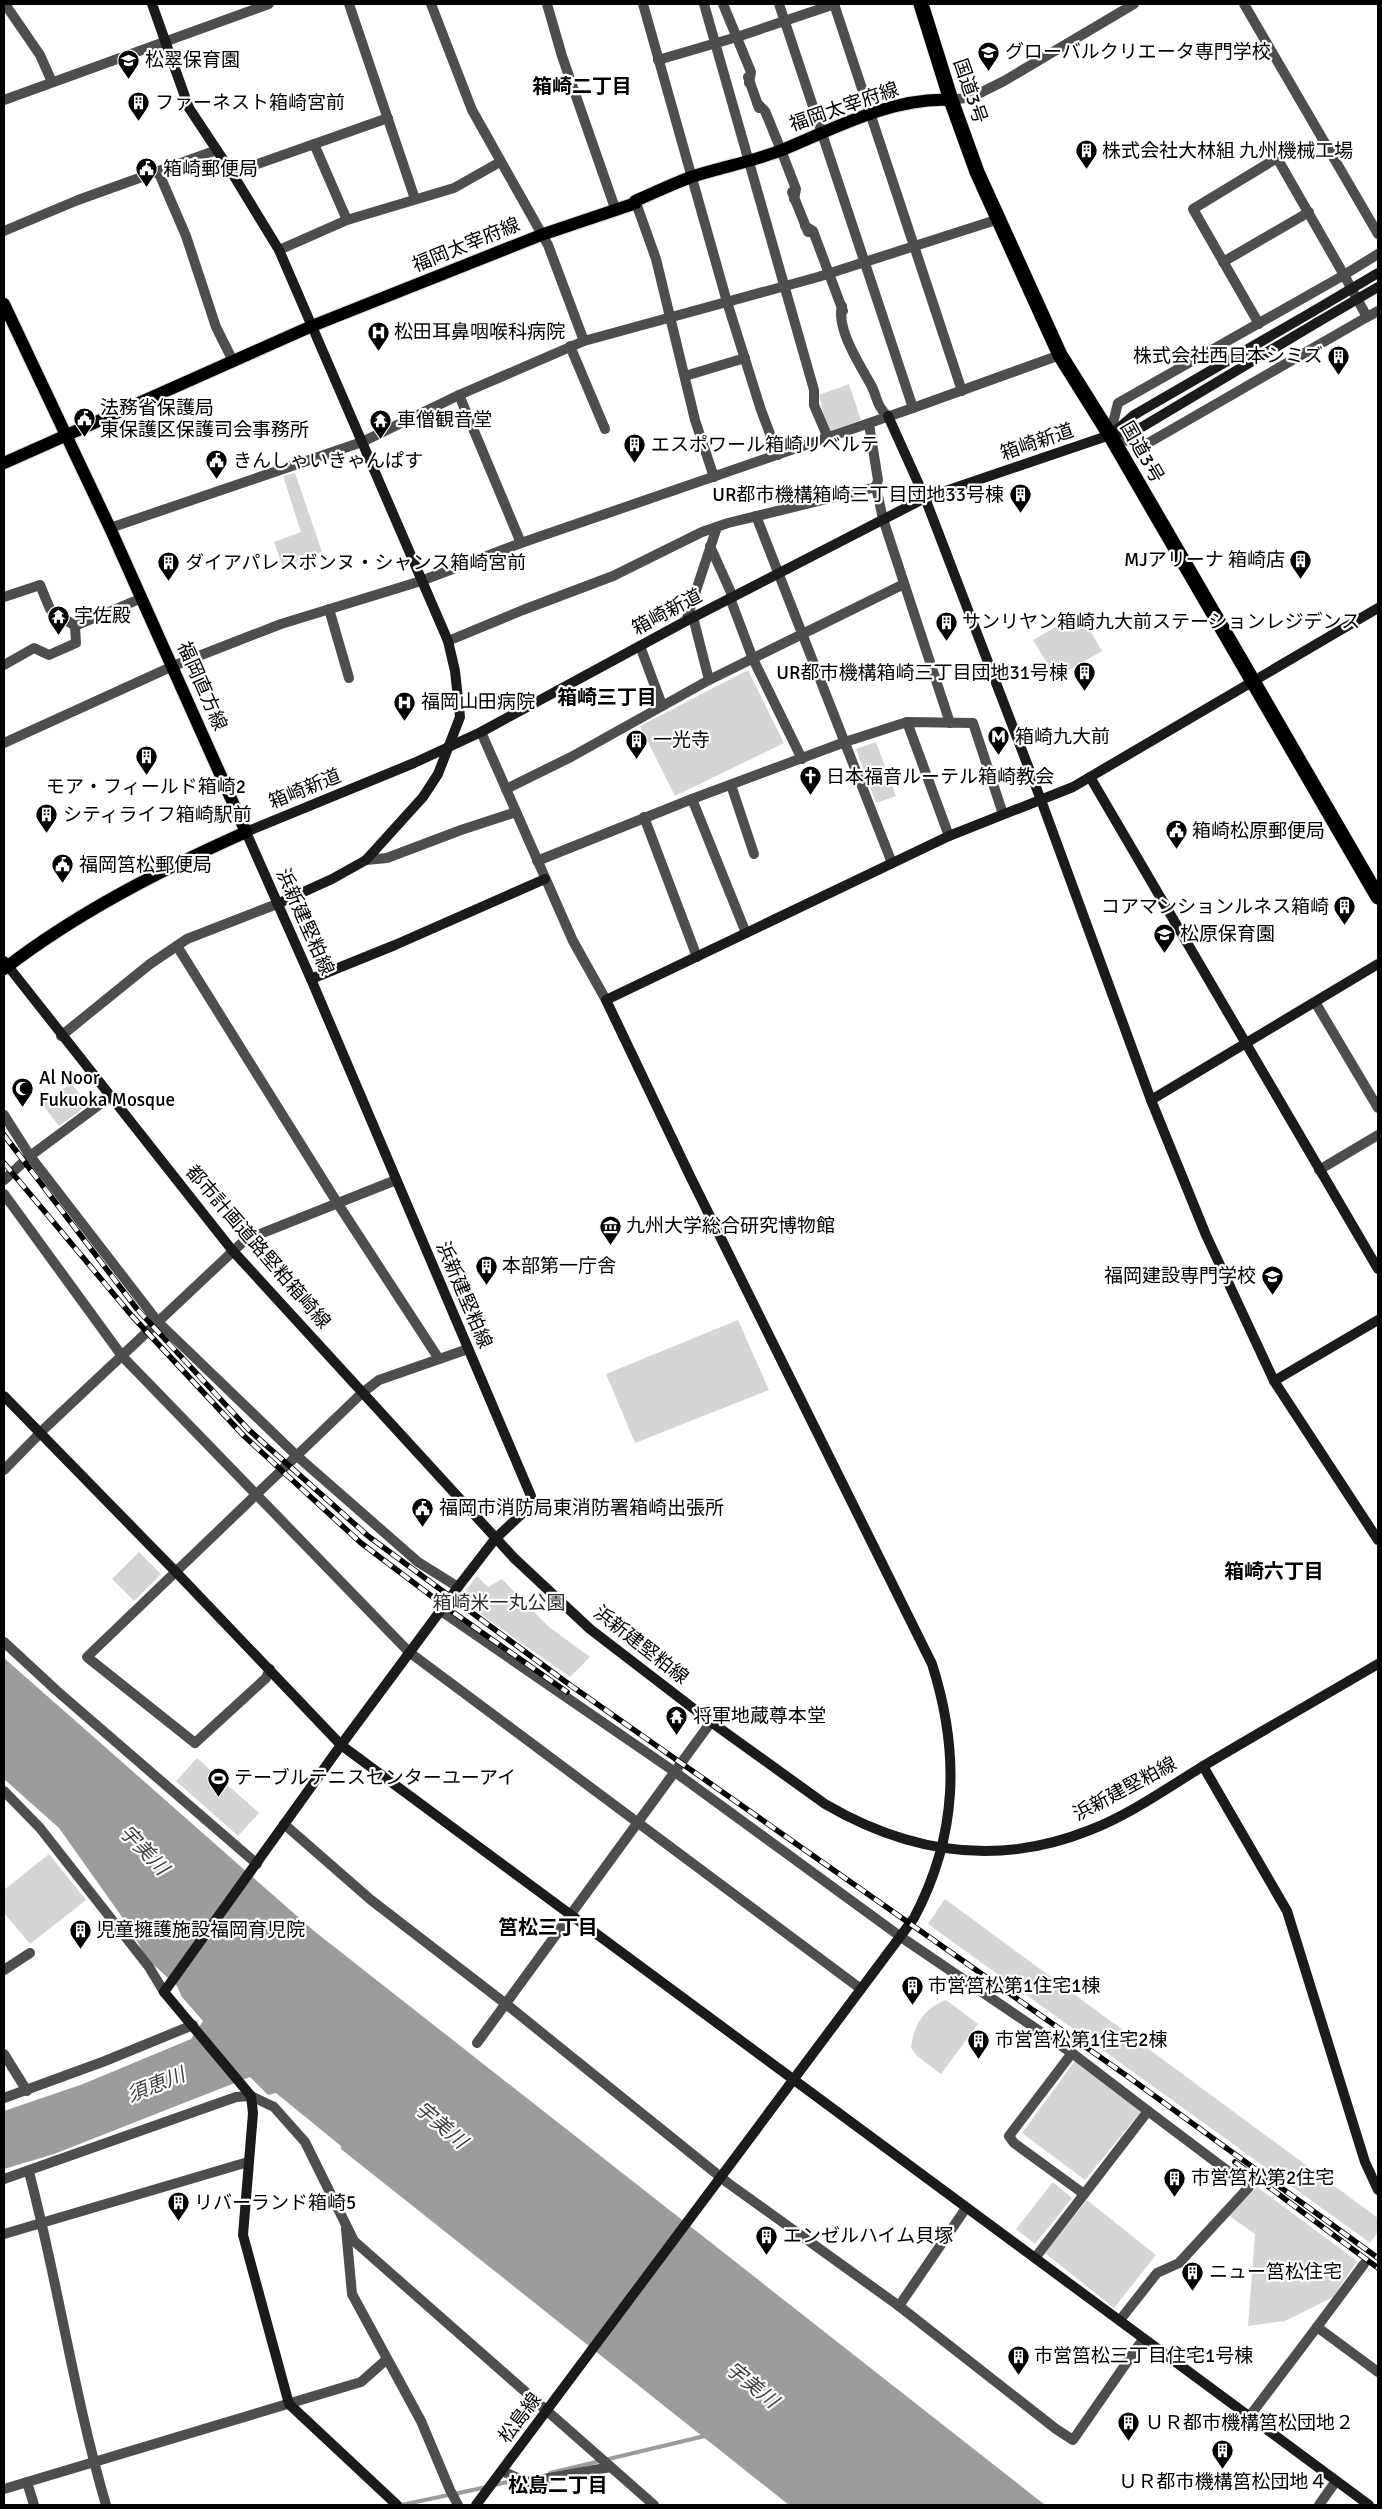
<svg xmlns="http://www.w3.org/2000/svg" width="1382" height="2509" viewBox="0 0 1382 2509" font-family="Signika,'Noto Sans JP',sans-serif">
<style>
.green{fill:#d5d5d5}
.water{fill:#9c9c9c}
.lines{fill:none;stroke-linecap:round;stroke-linejoin:round}
.stream{stroke:#9c9c9c;stroke-width:4}
.primary-casing{stroke:#dbdbdb;stroke-width:14}
.highway-casing{stroke:#dbdbdb;stroke-width:16}
.street{stroke:#4e4e4e;stroke-width:10}
.secondary{stroke:#1b1b1b;stroke-width:10}
.primary{stroke:#000;stroke-width:12}
.highway{stroke:#000;stroke-width:15}
.rail-casing{stroke:#000;stroke-width:5.5}
.rail{stroke:#fff;stroke-width:4;stroke-dasharray:11;stroke-linecap:butt}
.secondary-bridge{stroke:#1b1b1b;stroke-width:10}
.labels{text-anchor:middle;dominant-baseline:central;stroke-width:4.5;stroke-linejoin:round;paint-order:stroke}
.poi-label{font-size:19px;fill:#000;stroke:#fff;text-anchor:start}
.street-label{font-size:19px;fill:#000;stroke:#fff}
.park-label{font-size:19px;fill:#2c2c2c;stroke:#fff}
.neighbourhood-label{font-size:20px;font-weight:bold;fill:#000;stroke:#fff}
.water-label{font-size:20px;font-style:italic;fill:#3d3d3d;stroke:#fff}
</style>
<rect width="100%" height="100%" fill="#fff"/>
<g class="green">
<path d="M849,384L861,420L828,432L819,395Z"/>
<path d="M295,473L322,552L283,567L274,542L301,532L283,476Z"/>
<path d="M1080,613L1102,651L1056,677L1033,640Z"/>
<path d="M748,670L784,743L675,796L640,726Z"/>
<path d="M876,742L896,796L876,803L856,749Z"/>
<path d="M71,1083L88,1105L59,1126L43,1105Z"/>
<path d="M738,1320L769,1390L635,1443L606,1374Z"/>
<path d="M139,1552L161,1574L134,1601L112,1579Z"/>
<path d="M477,1576L488,1587L502,1579L549,1627L590,1657L570,1677L459,1599Z"/>
<path d="M197,1758L259,1813L238,1836L176,1781Z"/>
<path d="M49,1854L86,1900L30,1944L4,1913V1890Z"/>
<path d="M945,1899L1378,2218V2232L1370,2243L928,1924Z"/>
<path d="M946,2000L978,2024L941,2074L916,2055L911,2048C913,2026 924,2008 946,2000Z"/>
<path d="M1075,2061L1141,2111L1085,2180L1022,2133Z"/>
<path d="M1053,2182L1072,2198L1035,2244L1016,2229Z"/>
<path d="M1257,2187L1357,2261L1333,2297L1285,2321L1248,2326L1255,2234L1228,2215Z"/>
<path d="M1087,2200L1156,2255L1114,2308L1045,2253Z"/>
</g>
<path class="water" d="M4,1658L314,1931L1045,2505H789L341,2149V2146L276,2093L268,2095L250,2077L54,2154L4,2169V2111L83,2084L191,2039L203,2021L182,1997L177,1986L146,1958L132,1931L59,1828L4,1779Z"/>
<g class="lines">
<g class="stream">
<path d="M550,2473L709,2435"/>
<path d="M494,2485L516,2480"/>
<path d="M401,2505L487,2487"/>
</g>
<defs>
<g id="primary">
<path d="M4,304L110,528L246,832C161,870 78,912 4,969"/>
<path d="M4,463L312,326L541,235L636,203L635,201C654,193 674,183 694,176C723,167 754,161 782,150C833,129 895,96 951,100"/>
</g>
<path id="highway" d="M921,4L951,100L977,172L1060,355L1110,435L1378,897"/>
</defs>
<use href="#primary" class="primary-casing"/>
<use href="#highway" class="highway-casing"/>
<g class="street">
<path d="M5,4L40,55L52,82"/>
<path d="M349,4L415,199"/>
<path d="M431,4L472,110L548,245L584,341"/>
<path d="M547,4L562,56L616,211"/>
<path d="M643,4L727,302L761,410L778,455"/>
<path d="M704,4L814,390V405L828,438"/>
<path d="M723,4L751,72L749,83"/>
<path d="M779,4L913,408"/>
<path d="M834,4L962,391"/>
<path d="M1244,4L1378,234"/>
<path d="M658,60L737,37L835,4"/>
<path d="M748,77L759,108"/>
<path d="M4,100L269,4"/>
<path d="M951,100L972,97L1004,81L1134,4"/>
<path d="M757,103L765,111L781,150L796,189L794,199"/>
<path d="M314,144L347,220"/>
<path d="M158,171L186,236L216,327L233,361"/>
<path d="M232,173L388,118"/>
<path d="M792,192L808,232"/>
<path d="M636,203L656,259L695,420L714,477"/>
<path d="M805,226L813,231L843,311"/>
<path d="M4,231L78,200L217,150"/>
<path d="M279,250L347,220L454,188L500,162"/>
<path d="M1223,262L1309,212"/>
<path d="M1344,275L1367,317L1143,446L1110,435L1118,403Z"/>
<path d="M842,306C836,329 860,365 871,385C877,396 877,408 888,416"/>
<path d="M1367,317L1378,311"/>
<path d="M1259,324L1193,209L1277,158L1344,275L1378,254"/>
<path d="M570,346L605,429"/>
<path d="M685,376L745,358"/>
<path d="M459,395L521,543"/>
<path d="M869,424L878,480L876,487L883,519L950,723"/>
<path d="M756,516L892,863"/>
<path d="M110,528L362,442L459,395L584,341L818,277L999,219"/>
<path d="M710,546L733,597"/>
<path d="M4,597L40,585L50,609L75,626"/>
<path d="M730,598L753,659L802,759"/>
<path d="M329,609L349,678"/>
<path d="M693,617L709,680"/>
<path d="M686,621L717,527"/>
<path d="M448,641L523,610L613,576L702,532L728,523L876,487"/>
<path d="M640,646L662,705"/>
<path d="M4,665L34,648L49,655L76,643L75,626L142,598"/>
<path d="M907,722L949,836"/>
<path d="M481,732L573,941L606,1000"/>
<path d="M4,743L173,666L281,624L421,581L521,543L913,408L1060,355"/>
<path d="M731,785L754,854"/>
<path d="M506,789L571,757L709,680L904,584"/>
<path d="M692,799L746,933"/>
<path d="M644,817L697,957"/>
<path d="M366,860L387,858L461,830L516,812"/>
<path d="M537,861L692,799L845,742L907,722L973,723L1003,814"/>
<path d="M177,946L338,1204L439,1359"/>
<path d="M1315,1002L1378,1108"/>
<path d="M61,1036L150,964L187,939L277,904"/>
<path d="M4,1115L30,1156L158,1322L297,1456L418,1562L458,1587"/>
<path d="M1319,1170L1378,1135"/>
<path d="M4,1180L30,1156L111,1096"/>
<path d="M4,1194L122,1356L409,1652L861,1989"/>
<path d="M4,1470L45,1428L245,1240L396,1180"/>
<path d="M441,1611L675,1772L901,1937L1072,2053"/>
<path d="M4,1642L57,1691L257,1864"/>
<path d="M270,1669L266,1678L195,1743L87,1657L362,1393L379,1380L468,1349"/>
<path d="M4,1791L40,1828L149,1967L164,1992"/>
<path d="M284,1824L371,1900L506,2004L728,2183L899,2306L1056,2429L1073,2440L1143,2339"/>
<path d="M4,1970L30,1953"/>
<path d="M477,2043L711,1722"/>
<path d="M4,2054L27,2091"/>
<path d="M4,2098L105,2061L193,2025"/>
<path d="M29,2172C58,2282 74,2396 106,2505"/>
<path d="M4,2179L236,2097L251,2096L274,2107L305,2142L354,2241L654,2505"/>
<path d="M1084,2194L1014,2143L1009,2136L1072,2053L1148,2111"/>
<path d="M346,2229L352,2294L421,2421L450,2490L458,2505"/>
<path d="M4,2234L248,2162"/>
<path d="M1035,2258L1148,2111L1249,2187L1179,2263L1157,2273L1120,2320"/>
<path d="M1364,2264L1317,2327L1378,2372"/>
<path d="M899,2306L966,2208"/>
<path d="M1249,2417L1317,2327"/>
<path d="M502,2471L527,2482L611,2467"/>
<path d="M27,2482L34,2505"/>
<path d="M4,2489L361,2382L387,2359"/>
<path d="M1319,2505L1336,2481"/>
</g>
<g class="secondary">
<path d="M152,4L189,108L232,173L279,250L448,641L455,671L460,717L438,774L423,797L366,860L332,879L277,904"/>
<path d="M888,416L925,498L1041,800L1151,1100L1206,1235L1274,1381L1378,1540"/>
<path d="M1113,433L1134,415L1312,312"/>
<path d="M1090,777L1378,1269"/>
<path d="M4,961L232,1250L514,1558L590,1629L711,1722L825,1804C909,1853 998,1867 1090,1830C1131,1814 1167,1788 1205,1765C1262,1731 1320,1698 1378,1664"/>
<path d="M311,979L395,945L545,879"/>
<path d="M1151,1100L1378,964"/>
<path d="M1274,1381L1378,1320"/>
<path d="M4,1396L176,1572L341,1745L1369,2505"/>
<path d="M1203,1766L1287,1911L1365,2162L1378,2190"/>
<path d="M397,2505L289,2404L243,2235L253,2113L251,2096L164,1992L341,1745L458,1587L495,1539L529,1507L531,1496L311,979L246,832L414,763L481,732L686,621L925,498L1110,435L1142,427L1318,322"/>
<path d="M476,2505L914,1918C958,1835 960,1752 932,1664L690,1176L606,1000L949,836L1073,787L1378,608"/>
</g>
<use href="#primary" class="primary"/>
<use href="#highway" class="highway"/>
<defs>
<g id="rail">
<path d="M4,1135L137,1309L249,1430L368,1536L570,1685L1127,2076L1378,2258"/>
<path d="M4,1163L132,1316L244,1436L361,1543L450,1610L567,1692"/>
<path d="M1235,2162L1378,2268"/>
</g>
</defs>
<use href="#rail" class="rail-casing"/>
<use href="#rail" class="rail"/>
<g class="secondary-bridge">
<path d="M1312,312L1378,273"/>
<path d="M1318,322L1378,287"/>
</g>
</g>
<defs>
<symbol id="university-pin" viewBox="-11 -11 22 30"><path d="M0 17L-7.5 6A9.5 9.5 0 1 1 7.5 6Z" fill="#000" stroke="#fff"/><path d="M0-5L7-2L0 1L-7-2ZM-4 1L0 2.5L4 1V4Q0 6-4 4Z" fill="#fff"/></symbol>
<symbol id="school-pin" viewBox="-11 -11 22 30"><path d="M0 17L-7.5 6A9.5 9.5 0 1 1 7.5 6Z" fill="#000" stroke="#fff"/><path d="M0-5L7-2L0 1L-7-2ZM-4 1L0 2.5L4 1V4Q0 6-4 4Z" fill="#fff"/></symbol>
<symbol id="building-pin" viewBox="-11 -11 22 30"><path d="M0 17L-7.5 6A9.5 9.5 0 1 1 7.5 6Z" fill="#000" stroke="#fff"/><path d="M-4-6H4V6H1V3H-1V6H-4ZM-2.5-4.3h1.7v1.8h-1.7ZM.8-4.3h1.7v1.8H.8ZM-2.5-1h1.7V.8h-1.7ZM.8-1h1.7V.8H.8Z" fill="#fff"/></symbol>
<symbol id="civic-pin" viewBox="-11 -11 22 30"><path d="M0 17L-7.5 6A9.5 9.5 0 1 1 7.5 6Z" fill="#000" stroke="#fff"/><path d="M-.6-6.5H3V-4.5H.6V-3L4-1V1h2V6H-6V1h2V-1L-.6-3ZM-1.2 2.5V6h2.4V2.5Z" fill="#fff"/></symbol>
<symbol id="hospital-pin" viewBox="-11 -11 22 30"><path d="M0 17L-7.5 6A9.5 9.5 0 1 1 7.5 6Z" fill="#000" stroke="#fff"/><path d="M-5-5h3v3.5h4V-5h3V5h-3V1.5h-4V5h-3Z" fill="#fff"/></symbol>
<symbol id="temple-pin" viewBox="-11 -11 22 30"><path d="M0 17L-7.5 6A9.5 9.5 0 1 1 7.5 6Z" fill="#000" stroke="#fff"/><path d="M0-6L5-2H3V0L6.5 2.5H4V6H1.5V3h-3V6H-4V2.5H-6.5L-3 0V-2H-5Z" fill="#fff"/></symbol>
<symbol id="metro-pin" viewBox="-11 -11 22 30"><path d="M0 17L-7.5 6A9.5 9.5 0 1 1 7.5 6Z" fill="#000" stroke="#fff"/><path d="M-5.5 5V-5H-3L0 0L3-5H5.5V5H3V-.5L0 4L-3-.5V5Z" fill="#fff"/></symbol>
<symbol id="church-pin" viewBox="-11 -11 22 30"><path d="M0 17L-7.5 6A9.5 9.5 0 1 1 7.5 6Z" fill="#000" stroke="#fff"/><path d="M-1.2-6h2.4v3.5h3.3v2.4h-3.3V6h-2.4V-.1h-3.3v-2.4h3.3Z" fill="#fff"/></symbol>
<symbol id="mosque-pin" viewBox="-11 -11 22 30"><path d="M0 17L-7.5 6A9.5 9.5 0 1 1 7.5 6Z" fill="#000" stroke="#fff"/><path d="M3.5-4.9A6 6 0 1 0 3.5 4.9A5 5 0 1 1 3.5-4.9Z" fill="#fff"/></symbol>
<symbol id="museum-pin" viewBox="-11 -11 22 30"><path d="M0 17L-7.5 6A9.5 9.5 0 1 1 7.5 6Z" fill="#000" stroke="#fff"/><path d="M0-6L6-3V-2H-6V-3ZM-5-1h2V3h-2ZM-1-1h2V3h-2ZM3-1h2V3H3ZM-6 4H6V6H-6Z" fill="#fff"/></symbol>
<symbol id="stadium-pin" viewBox="-11 -11 22 30"><path d="M0 17L-7.5 6A9.5 9.5 0 1 1 7.5 6Z" fill="#000" stroke="#fff"/><path d="M0-5a6.5 5 0 1 0 0 10a6.5 5 0 1 0 0-10ZM-3.5-1.8h7v3.6h-7Z" fill="#fff"/></symbol>
</defs>
<g fill-rule="evenodd">
<use href="#university-pin" x="976" y="40" width="25" height="34"/>
<use href="#school-pin" x="116" y="48" width="25" height="34"/>
<use href="#building-pin" x="126" y="90" width="25" height="34"/>
<use href="#building-pin" x="1074" y="138" width="25" height="34"/>
<use href="#civic-pin" x="134" y="156" width="25" height="34"/>
<use href="#hospital-pin" x="366" y="320" width="25" height="34"/>
<use href="#building-pin" x="1326" y="344" width="25" height="34"/>
<use href="#civic-pin" x="72" y="406" width="25" height="34"/>
<use href="#temple-pin" x="368" y="408" width="25" height="34"/>
<use href="#building-pin" x="622" y="432" width="25" height="34"/>
<use href="#civic-pin" x="204" y="448" width="25" height="34"/>
<use href="#building-pin" x="1008" y="482" width="25" height="34"/>
<use href="#building-pin" x="1288" y="548" width="25" height="34"/>
<use href="#building-pin" x="156" y="550" width="25" height="34"/>
<use href="#temple-pin" x="46" y="604" width="25" height="34"/>
<use href="#building-pin" x="934" y="610" width="25" height="34"/>
<use href="#building-pin" x="1072" y="660" width="25" height="34"/>
<use href="#hospital-pin" x="392" y="690" width="25" height="34"/>
<use href="#metro-pin" x="986" y="724" width="25" height="34"/>
<use href="#building-pin" x="624" y="728" width="25" height="34"/>
<use href="#building-pin" x="134" y="744" width="25" height="34"/>
<use href="#church-pin" x="798" y="764" width="25" height="34"/>
<use href="#building-pin" x="34" y="802" width="25" height="34"/>
<use href="#civic-pin" x="1164" y="818" width="25" height="34"/>
<use href="#civic-pin" x="50" y="852" width="25" height="34"/>
<use href="#building-pin" x="1332" y="894" width="25" height="34"/>
<use href="#school-pin" x="1152" y="922" width="25" height="34"/>
<use href="#mosque-pin" x="10" y="1076" width="25" height="34"/>
<use href="#museum-pin" x="598" y="1214" width="25" height="34"/>
<use href="#building-pin" x="474" y="1254" width="25" height="34"/>
<use href="#university-pin" x="1260" y="1264" width="25" height="34"/>
<use href="#civic-pin" x="410" y="1496" width="25" height="34"/>
<use href="#temple-pin" x="664" y="1704" width="25" height="34"/>
<use href="#stadium-pin" x="206" y="1766" width="25" height="34"/>
<use href="#building-pin" x="68" y="1918" width="25" height="34"/>
<use href="#building-pin" x="900" y="1974" width="25" height="34"/>
<use href="#building-pin" x="966" y="2028" width="25" height="34"/>
<use href="#building-pin" x="1162" y="2166" width="25" height="34"/>
<use href="#building-pin" x="166" y="2190" width="25" height="34"/>
<use href="#building-pin" x="754" y="2224" width="25" height="34"/>
<use href="#building-pin" x="1180" y="2260" width="25" height="34"/>
<use href="#building-pin" x="1006" y="2344" width="25" height="34"/>
<use href="#building-pin" x="1116" y="2410" width="25" height="34"/>
<use href="#building-pin" x="1210" y="2438" width="25" height="34"/>
</g>
<g class="labels">
<g class="poi-label">
<text x="1005" y="52">グローバルクリエータ専門学校</text>
<text x="145" y="60">松翠保育園</text>
<text x="155" y="103">ファーネスト箱崎宮前</text>
<text x="1102" y="151">株式会社大林組 九州機械工場</text>
<text x="163" y="169">箱崎郵便局</text>
<text x="394" y="332">松田耳鼻咽喉科病院</text>
<text x="1323" y="356" text-anchor="end">株式会社西日本シミズ</text>
<text x="100" y="408">法務省保護局<tspan x="100" dy="22">東保護区保護司会事務所</tspan></text>
<text x="397" y="420">車僧観音堂</text>
<text x="651" y="445">エスポワール箱崎リベルテ</text>
<text x="233" y="461">きんしゃいきゃんぱす</text>
<text x="1004" y="495" text-anchor="end">UR都市機構箱崎三丁目団地33号棟</text>
<text x="1285" y="560" text-anchor="end">MJアリーナ 箱崎店</text>
<text x="185" y="563">ダイアパレスボンヌ・シャンス箱崎宮前</text>
<text x="74" y="616">宇佐殿</text>
<text x="962" y="622">サンリヤン箱崎九大前ステーションレジデンス</text>
<text x="1068" y="673" text-anchor="end">UR都市機構箱崎三丁目団地31号棟</text>
<text x="421" y="702">福岡山田病院</text>
<text x="1015" y="737">箱崎九大前</text>
<text x="653" y="740">一光寺</text>
<text x="826" y="777">日本福音ルーテル箱崎教会</text>
<text x="146" y="787" text-anchor="middle">モア・フィールド箱崎2</text>
<text x="63" y="815">シティライフ箱崎駅前</text>
<text x="1192" y="831">箱崎松原郵便局</text>
<text x="79" y="865">福岡筥松郵便局</text>
<text x="1329" y="907" text-anchor="end">コアマンションルネス箱崎</text>
<text x="1180" y="934">松原保育園</text>
<text x="39" y="1078">Al Noor<tspan x="39" dy="22">Fukuoka Mosque</tspan></text>
<text x="626" y="1226">九州大学総合研究博物館</text>
<text x="502" y="1266">本部第一庁舎</text>
<text x="1256" y="1276" text-anchor="end">福岡建設専門学校</text>
<text x="439" y="1508">福岡市消防局東消防署箱崎出張所</text>
<text x="693" y="1716">将軍地蔵尊本堂</text>
<text x="234" y="1778">テーブルテニスセンターユーアイ</text>
<text x="96" y="1930">児童擁護施設福岡育児院</text>
<text x="928" y="1986">市営筥松第1住宅1棟</text>
<text x="995" y="2040">市営筥松第1住宅2棟</text>
<text x="1191" y="2178">市営筥松第2住宅</text>
<text x="194" y="2203">リバーランド箱崎5</text>
<text x="783" y="2236">エンゼルハイム貝塚</text>
<text x="1209" y="2272">ニュー筥松住宅</text>
<text x="1034" y="2356">市営筥松三丁目住宅1号棟</text>
<text x="1145" y="2423">ＵＲ都市機構筥松団地２</text>
<text x="1223" y="2482" text-anchor="middle">ＵＲ都市機構筥松団地４</text>
</g>
<g class="street-label">
<text transform="translate(970 91) rotate(71)">国道3号</text>
<text transform="translate(844 107) rotate(-19)">福岡太宰府線</text>
<text transform="translate(466 245) rotate(-22)">福岡太宰府線</text>
<text transform="translate(1037 442) rotate(-19)">箱崎新道</text>
<text transform="translate(1142 452) rotate(60)">国道3号</text>
<text transform="translate(667 612) rotate(-28)">箱崎新道</text>
<text transform="translate(202 686) rotate(66)">福岡直方線</text>
<text transform="translate(305 789) rotate(-22)">箱崎新道</text>
<text transform="translate(305 922) rotate(66)">浜新建堅粕線</text>
<text transform="translate(258 1247) rotate(49)">都市計画道路堅粕箱崎線</text>
<text transform="translate(464 1295) rotate(67)">浜新建堅粕線</text>
<text transform="translate(641 1645) rotate(38)">浜新建堅粕線</text>
<text transform="translate(1125 1789) rotate(-28)">浜新建堅粕線</text>
<text transform="translate(520 2418) rotate(-53)">松島線</text>
</g>
<g class="park-label">
<text x="499" y="1603">箱崎米一丸公園</text>
</g>
<g class="neighbourhood-label">
<text x="582" y="86">箱崎二丁目</text>
<text x="607" y="697">箱崎三丁目</text>
<text x="1274" y="1571">箱崎六丁目</text>
<text x="548" y="1927">筥松三丁目</text>
<text x="558" y="2485">松島二丁目</text>
</g>
<g class="water-label">
<text transform="translate(144 1850) rotate(46)">宇美川</text>
<text transform="translate(156 2085) rotate(-22)">須恵川</text>
<text transform="translate(441 2125) rotate(40)">宇美川</text>
<text transform="translate(752 2385) rotate(39)">宇美川</text>
</g>
</g>
<rect width="1382" height="2509" fill="none" stroke="#000000" stroke-width="10"/>
</svg>
